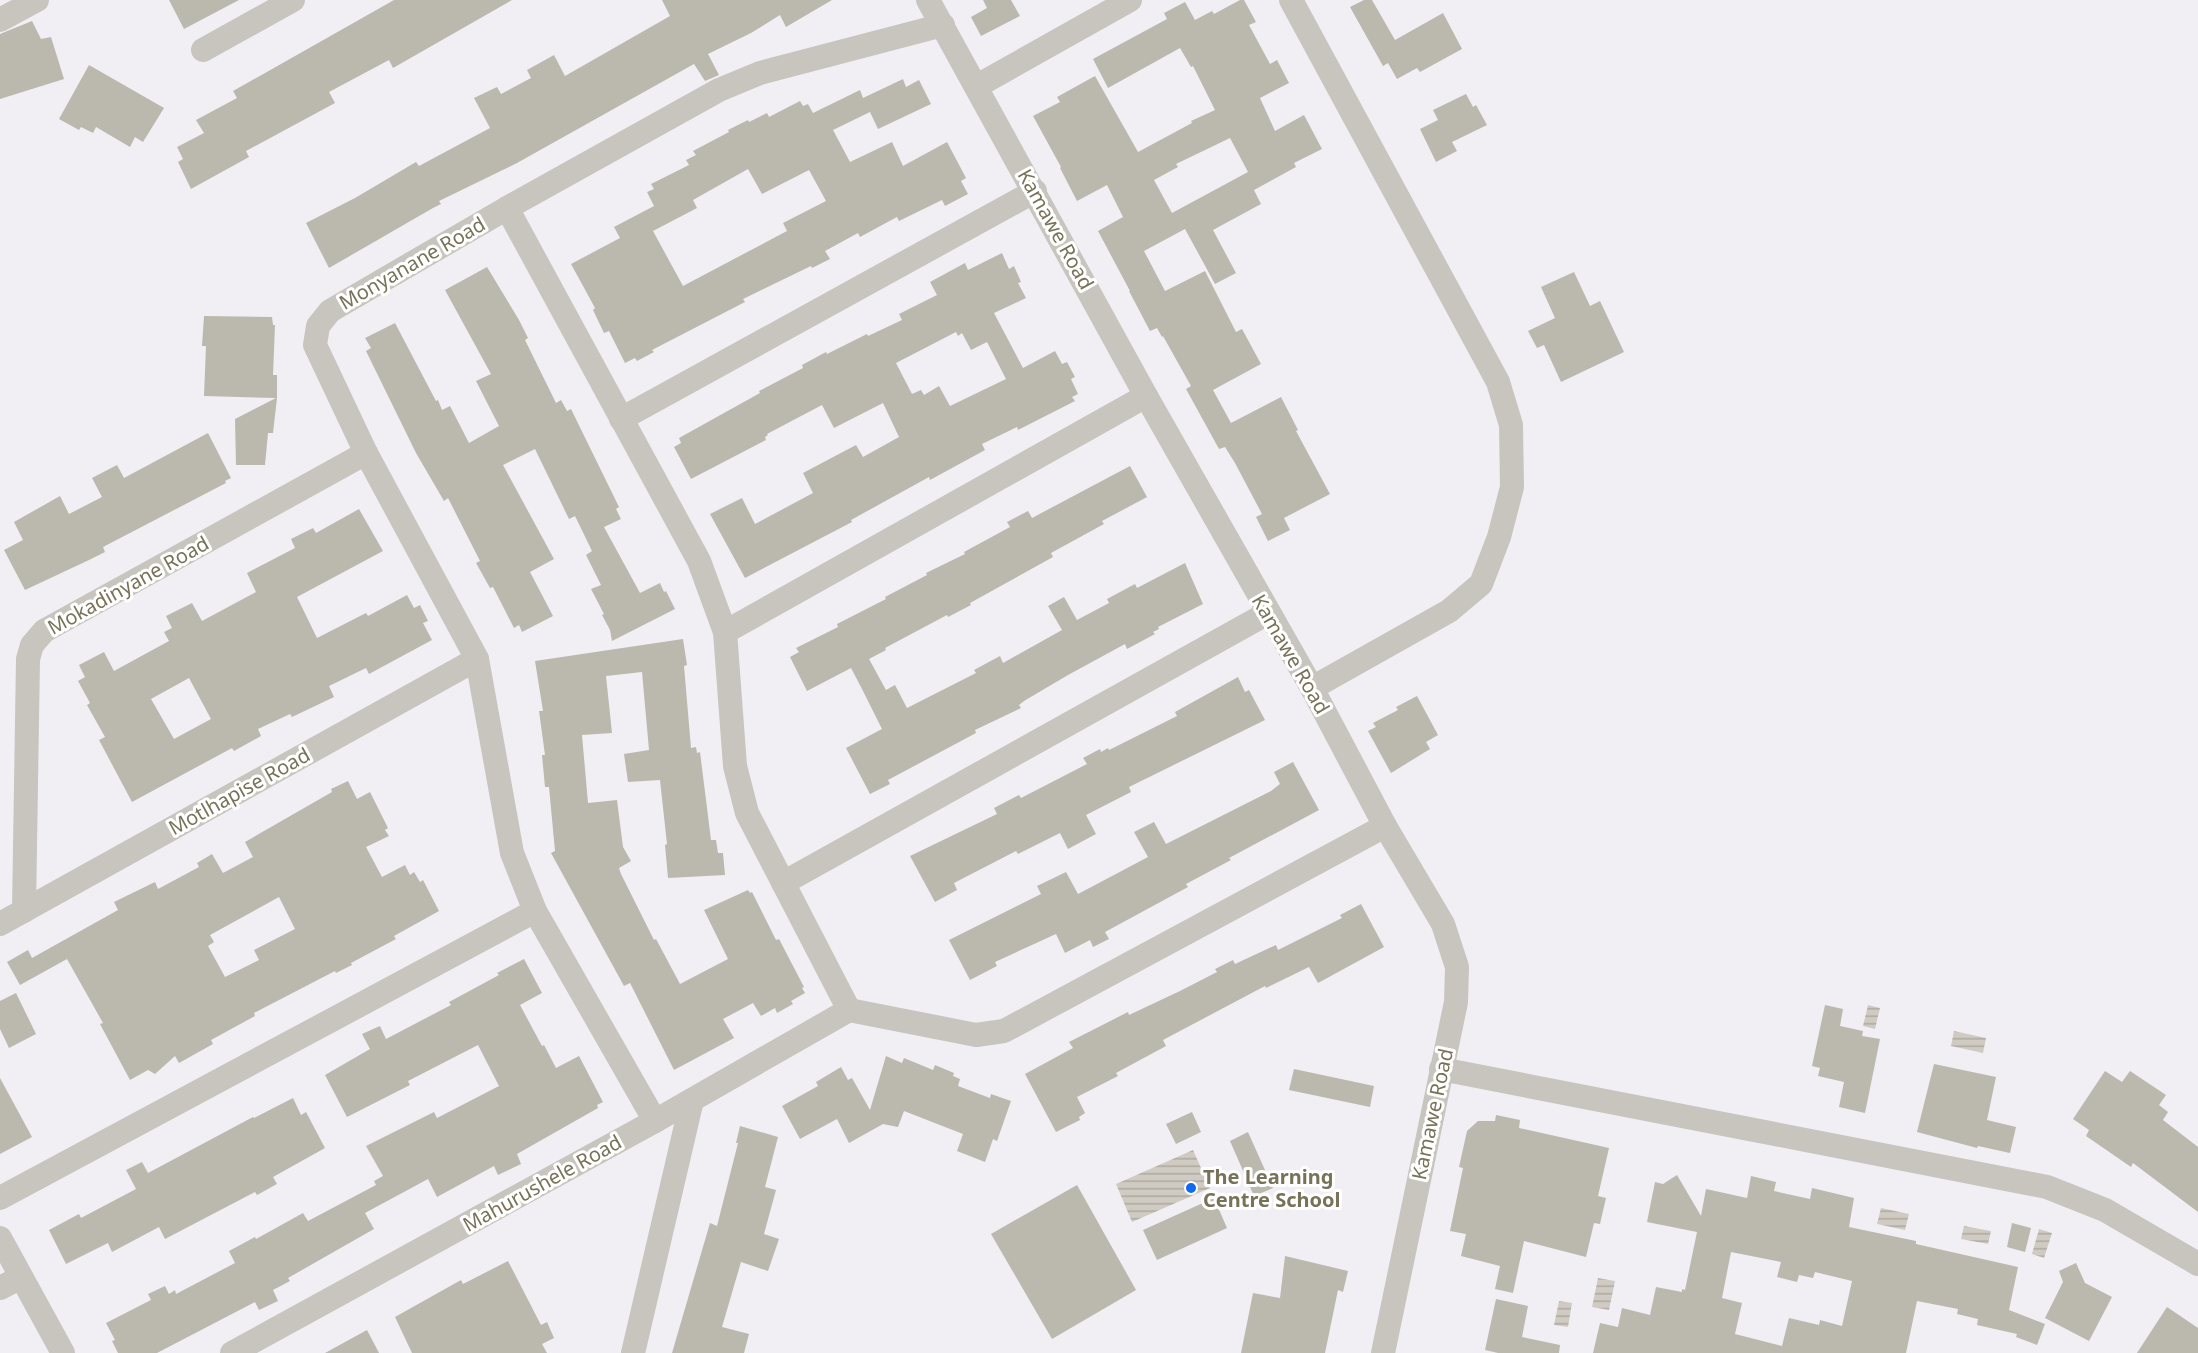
<svg xmlns="http://www.w3.org/2000/svg" width="2198" height="1353" viewBox="0 0 2198 1353" font-family="'Noto Sans',sans-serif">
<style>
.water{fill:url(#water-rules)}
.building{fill:#bbb8ae;fill-rule:evenodd}
.lines{fill:none;stroke-linecap:round;stroke-linejoin:round}
.minor{stroke:#c7c5be;stroke-width:24}
.poi-dot{fill:#1269f1;stroke:#fff;stroke-width:2}
.labels{text-anchor:middle;dominant-baseline:central;stroke-width:6;stroke-linejoin:round;paint-order:stroke}
.street-label{font-size:20px;fill:#787258;stroke:#fff}
.poi-label{font-size:20px;font-weight:bold;fill:#787258;stroke:#fff;text-anchor:start}
</style>
<defs>
<pattern id="water-rules" width="6" height="5" patternUnits="userSpaceOnUse" patternTransform="scale(1.5)"><rect width="6" height="5" fill="#d0cbc2"/><path d="M0 2.5h6" fill="none" stroke="#aea9a0"/></pattern>
</defs>
<rect width="100%" height="100%" fill="#f1eff4"/>
<g class="water">
<path d="M1868,1005L1880,1008L1875,1029L1863,1026Z"/>
<path d="M1954,1031L1986,1038L1983,1053L1951,1046Z"/>
<path d="M1193,1150L1210,1188L1132,1222L1116,1184Z"/>
<path d="M1881,1208L1909,1214L1905,1230L1877,1224Z"/>
<path d="M1964,1226L1991,1231L1988,1244L1961,1239Z"/>
<path d="M2039,1229L2052,1233L2044,1258L2032,1254Z"/>
<path d="M1598,1278L1615,1281L1609,1310L1592,1307Z"/>
<path d="M1559,1301L1572,1303L1568,1327L1554,1325Z"/>
</g>
<g class="building">
<path d="M169,0H239L184,29Z"/>
<path d="M394,0H512L393,68L389,60L329,92L335,103L246,151L249,157L191,189L178,162L183,159L177,147L204,133L196,120L237,98L233,91Z"/>
<path d="M662,0H832L786,27L780,15L751,33L708,54L719,75L705,81L694,64L517,163L439,201L441,204L433,208L329,268L306,223L355,198L416,162L419,166L490,128L474,98L497,87L501,94L531,78L527,70L554,55L565,76L670,16Z"/>
<path d="M983,0H1011L1020,16L981,36L971,17L987,8Z"/>
<path d="M1240,0H1244L1256,22L1249,25L1270,64L1277,60L1289,83L1260,98L1275,131L1304,115L1322,149L1294,163L1296,167L1254,190L1261,204L1213,230L1236,273L1215,284L1185,229L1144,251L1165,291L1205,271L1236,332L1242,329L1261,364L1213,390L1231,423L1281,397L1298,430L1296,431L1330,494L1284,518L1290,530L1268,541L1256,517L1262,514L1235,463L1225,447L1219,449L1186,389L1191,386L1163,336L1162,337L1157,328L1150,331L1129,291H1130L1098,231L1123,217L1107,185L1077,201L1060,168L1061,167L1033,116L1060,102L1057,97L1095,76L1138,152L1192,123L1191,121L1215,110L1193,66L1191,67L1180,48L1108,88L1093,59L1167,19L1164,13L1185,2L1195,20L1212,11L1214,14ZM1230,138L1248,172L1172,213L1154,180L1178,167L1176,164Z"/>
<path d="M1364,0H1372L1395,40L1443,13L1462,49L1420,72L1417,68L1397,79L1388,63L1383,66L1350,7Z"/>
<path d="M32,21L41,39L51,37L64,79L0,99V34Z"/>
<path d="M89,65L164,108L143,142L135,137L130,147L96,127L93,133L81,127L79,130L59,119Z"/>
<path d="M903,79L906,87L919,80L931,104L878,129L870,112L833,130L850,162L892,142L903,166L947,142L966,178L961,181L968,194L945,206L942,200L899,221L897,217L860,237L858,233L825,251L830,259L812,268L811,266L743,299L745,302L652,350L654,352L637,361L635,358L625,363L609,331L604,333L593,310L595,308L571,264L620,238L614,227L654,206L647,192L654,189L651,184L689,165L686,160L696,155L693,151L729,132L728,130L748,120L749,122L767,113L769,117L800,101L803,106L808,104L813,113L860,90L863,98ZM748,169L762,194L809,170L826,201L783,223L787,231L683,286L653,231L697,208L693,200Z"/>
<path d="M1466,94L1473,107L1476,105L1487,125L1452,142L1457,151L1436,162L1420,129L1438,120L1433,110Z"/>
<path d="M1002,253L1009,269L1014,266L1021,282L1018,283L1026,298L994,313L1023,368L1055,351L1062,364L1067,362L1075,377L1071,379L1078,394L1072,397L1075,401L1018,430L1017,427L982,444L985,450L930,480L929,477L851,520L852,522L745,578L710,514L742,498L755,524L813,493L803,473L856,445L863,457L899,437L883,403L834,428L822,405L767,434L768,435L765,437L766,440L691,479L674,447L681,443L679,438L760,393L759,391L803,368L802,365L826,352L827,354L867,334L868,336L902,320L899,314L937,295L930,282L965,263L968,270ZM956,332L958,336L962,333L971,350L987,342L1006,379L950,406L939,386L924,395L921,390L912,394L896,363Z"/>
<path d="M487,267L519,320L528,338L525,340L556,403L561,400L567,411L571,409L619,507L616,509L621,519L604,527L640,593L660,583L664,592L666,591L675,609L612,641L610,630L602,615L604,614L591,589L601,585L586,555L592,551L575,516L569,519L535,449L503,465L554,559L530,572L553,616L522,632L519,625L514,628L493,587L490,588L476,563L480,561L448,498L444,501L416,453L366,351L371,348L365,338L395,323L436,401L438,400L442,410L450,406L469,443L499,426L476,381L491,374L445,290Z"/>
<path d="M1574,272L1590,306L1600,301L1624,352L1561,382L1544,345L1537,348L1528,331L1555,318L1541,287Z"/>
<path d="M204,316L272,317L273,325H275L273,375H277V398L273,433H268L265,465H236L235,419L276,398L204,396L206,346H202Z"/>
<path d="M208,433L231,478L225,481L226,483L103,547L105,552L89,560L25,590L4,550L23,540L14,522L60,496L69,514L102,497L92,478L117,465L124,478Z"/>
<path d="M1130,466L1147,497L1102,521L1104,524L1051,553L1053,557L970,603L971,605L948,617L947,615L885,648L886,650L869,659L886,690L895,685L907,708L976,673L974,670L1000,656L1003,663L1062,630L1048,606L1064,597L1077,620L1109,603L1107,599L1135,584L1137,588L1185,563L1203,604L1158,627L1159,629L1153,632L1155,634L1127,649L1125,644L1068,675L1024,701L1019,705L1021,708L975,730L976,733L888,780L890,784L870,794L846,748L882,729L862,689L851,668L807,691L790,657L799,652L796,648L838,627L837,624L886,599L885,597L927,575L926,573L965,554L964,552L1010,527L1007,522L1028,511L1032,518Z"/>
<path d="M359,509L383,551L297,597L317,638L366,613L368,616L407,595L414,608L420,605L428,621L423,623L432,640L369,674L366,668L329,686L334,697L292,717L290,714L258,729L261,736L234,751L232,748L132,802L99,740L105,737L87,705L90,703L78,681L85,677L79,665L104,652L114,671L169,641L164,632L172,628L166,616L192,603L202,621L256,592L247,573L295,548L291,539L313,528L316,533ZM189,678L211,719L174,739L151,699Z"/>
<path d="M683,639L687,665L684,666L691,748L696,747L697,753L700,752L711,840H716L718,853H723L725,875L668,878L665,845L667,844L660,780L628,782L624,754L649,750L642,672L606,676L612,733L582,735L588,803L617,800L623,847L631,861L619,868L621,874L654,940L656,939L680,984L728,959L704,910L748,890L750,893L752,892L776,940L779,939L804,987L802,988L805,993L791,1001L793,1004L777,1013L775,1008L761,1016L753,1003L723,1019L734,1038L674,1070L630,983L624,986L551,853L555,851L549,787H545L542,755H545L539,711H543L535,661Z"/>
<path d="M1238,677L1245,692L1249,690L1265,720L1129,787L1131,792L1086,815L1096,834L1068,849L1060,833L1018,854L1016,851L954,883L957,890L935,902L910,856L997,814L994,808L1019,795L1021,798L1087,764L1083,758L1100,749L1101,752L1108,748L1109,750L1177,716L1175,712Z"/>
<path d="M1417,696L1438,735L1426,742L1430,749L1391,773L1368,731L1376,727L1373,723L1398,710L1396,707Z"/>
<path d="M1293,762L1319,810L1229,858L1231,860L1186,884L1188,887L1105,932L1109,939L1093,947L1090,940L1065,953L1056,934L995,962L997,966L970,980L949,940L1041,894L1037,886L1066,872L1078,894L1148,857L1134,832L1154,822L1166,844L1271,791L1280,784L1274,772Z"/>
<path d="M348,781L357,799L370,792L388,828L385,830L389,836L366,847L382,877L405,865L410,875L414,872L420,882L423,880L439,911L394,936L396,939L351,963L352,965L336,973L335,971L254,1013L255,1016L211,1040L213,1044L179,1063L175,1056L155,1074L148,1070L130,1080L100,1024L103,1023L67,959L20,985L7,962L28,950L32,958L118,910L114,902L155,882L158,889L199,867L197,863L212,854L223,873L253,857L245,842L332,792L331,789ZM279,897L295,929L254,950L259,960L225,977L208,946L214,942L210,935Z"/>
<path d="M1361,904L1384,947L1318,983L1309,967L1266,988L1265,986L1163,1040L1166,1046L1116,1073L1118,1076L1077,1097L1085,1113L1079,1117L1080,1120L1056,1132L1025,1074L1073,1048L1069,1042L1128,1012L1129,1015L1180,991L1217,972L1215,969L1233,960L1235,964L1276,945L1278,950L1342,918L1340,915Z"/>
<path d="M524,959L542,993L520,1005L542,1046L544,1045L556,1068L579,1056L603,1102L597,1105L598,1108L517,1154L521,1164L498,1175L494,1166L437,1197L428,1179L365,1213L374,1229L288,1278L290,1281L273,1290L278,1301L259,1310L255,1302L157,1353H118L112,1341L115,1340L106,1323L151,1300L148,1294L165,1286L169,1294L175,1290L176,1294L235,1263L229,1251L255,1237L256,1239L303,1213L308,1221L376,1185L374,1181L383,1176L366,1146L434,1112L437,1118L499,1086L478,1045L408,1081L410,1085L347,1117L325,1075L370,1049L362,1034L380,1026L386,1039L451,1005L449,1002L499,975L497,973Z"/>
<path d="M16,993L36,1034L9,1048L0,1029V1001Z"/>
<path d="M1825,1005L1843,1009L1840,1026L1863,1031L1862,1036L1880,1039L1865,1113L1839,1107L1844,1082L1818,1076L1820,1068L1812,1066Z"/>
<path d="M886,1056L902,1063L904,1058L933,1070L935,1065L954,1073L953,1076L960,1079L958,1086L990,1098L991,1094L1011,1101L997,1141L993,1139L985,1162L957,1151L963,1134L904,1111L898,1127L883,1124L849,1143L837,1119L800,1139L782,1106L818,1086L816,1082L841,1067L848,1080L852,1078L870,1110Z"/>
<path d="M1934,1064L1996,1077L1987,1120L2016,1127L2010,1153L1978,1146L1977,1148L1917,1132Z"/>
<path d="M1294,1069L1374,1086L1370,1107L1289,1090Z"/>
<path d="M2105,1071L2122,1082L2130,1071L2166,1095L2159,1105L2168,1112L2163,1120L2198,1147V1212L2133,1163L2131,1167L2086,1136L2089,1130L2073,1119Z"/>
<path d="M0,1078L32,1137L0,1154Z"/>
<path d="M293,1098L301,1115L306,1112L325,1148L273,1177L277,1184L257,1195L255,1192L165,1239L159,1227L112,1252L108,1243L66,1264L49,1230L79,1214L81,1218L136,1189L126,1170L142,1162L148,1173L253,1117L254,1118Z"/>
<path d="M1192,1112L1201,1132L1176,1144L1166,1124Z"/>
<path d="M1496,1115L1520,1120L1519,1128L1609,1148L1598,1196L1606,1198L1600,1224L1594,1223L1586,1257L1524,1241L1513,1293L1495,1289L1500,1266L1461,1256L1466,1234L1450,1231L1463,1168L1459,1167L1467,1131L1478,1121H1495Z"/>
<path d="M740,1126L778,1137L765,1187L776,1190L764,1234L779,1239L768,1271L741,1262L722,1327L749,1334L744,1353H672L710,1223L717,1226L738,1143H736Z"/>
<path d="M1248,1132L1273,1188L1254,1196L1230,1141Z"/>
<path d="M1677,1175L1701,1216L1706,1189L1747,1198L1751,1176L1776,1182L1774,1191L1810,1199L1812,1188L1854,1198L1849,1227L1916,1241V1244L2018,1267L2009,1310L2045,1324L2037,1345L2016,1337L2017,1334L1977,1325L1978,1319L1957,1314L1958,1309L1917,1301L1906,1353H1593L1600,1323L1618,1327L1622,1308L1650,1315L1656,1287L1682,1292V1289L1685,1290L1697,1232L1647,1222L1655,1182L1663,1184ZM1731,1252L1781,1262L1777,1277L1797,1282L1799,1275L1813,1278L1815,1272L1852,1281L1842,1326L1820,1320L1819,1325L1789,1318L1782,1346L1735,1334L1742,1303L1722,1298Z"/>
<path d="M1077,1185L1136,1290L1052,1339L991,1234Z"/>
<path d="M1214,1198L1227,1228L1157,1260L1143,1230Z"/>
<path d="M2012,1223L2031,1228L2025,1252L2007,1247Z"/>
<path d="M1285,1256L1348,1271L1343,1292L1338,1290L1325,1353H1241L1253,1293L1280,1298Z"/>
<path d="M508,1261L541,1325L547,1322L554,1338L542,1344L547,1353H412L395,1317L461,1280L463,1284Z"/>
<path d="M2076,1263L2085,1283L2112,1297L2089,1341L2045,1318L2063,1282L2059,1271Z"/>
<path d="M1496,1299L1528,1306L1522,1337L1560,1345L1559,1353H1498L1485,1350Z"/>
<path d="M2167,1307L2198,1328V1353H2137Z"/>
<path d="M367,1330L379,1353H325Z"/>
</g>
<g class="lines">
<g class="minor">
<path d="M928,0L1146,396L1312,688L1385,826L1443,924L1457,967L1456,1002L1383,1353"/>
<path d="M1291,0L1498,382L1511,425L1512,487L1499,537L1481,584L1449,611L1312,688"/>
<path d="M0,20L37,0"/>
<path d="M203,50L293,0"/>
<path d="M977,86L1130,0"/>
<path d="M507,208L699,561L725,632L735,766L747,813L849,1010"/>
<path d="M621,419L1035,191"/>
<path d="M725,632L1146,396"/>
<path d="M783,883L1268,613"/>
<path d="M24,911L28,659L32,645L44,631L366,453"/>
<path d="M0,924L477,659"/>
<path d="M849,1010L976,1035L1004,1031L1385,826"/>
<path d="M1441,1069L2047,1187L2105,1210L2198,1264"/>
<path d="M655,1121L535,911L512,853L477,659L366,453L315,345L318,326L330,311L507,208L719,90L760,73L943,25"/>
<path d="M0,1198L535,911"/>
<path d="M0,1238L63,1353"/>
<path d="M0,1288L21,1277"/>
<path d="M232,1353L655,1121L849,1010"/>
<path d="M633,1353L692,1100"/>
</g>
</g>
<circle class="poi-dot" cx="1191" cy="1188" r="6"/>
<g class="labels">
<g class="street-label">
<text transform="translate(1056 229) rotate(61)">Kamawe Road</text>
<text transform="translate(412 263) rotate(-30)">Monyanane Road</text>
<text transform="translate(128 585) rotate(-29)">Mokadinyane Road</text>
<text transform="translate(1291 654) rotate(60)">Kamawe Road</text>
<text transform="translate(239 791) rotate(-29)">Motlhapise Road</text>
<text transform="translate(1432 1114) rotate(-78)">Kamawe Road</text>
<text transform="translate(542 1183) rotate(-29)">Mahurushele Road</text>
</g>
<g class="poi-label">
<text x="1203" y="1176">The Learning<tspan x="1203" dy="23">Centre School</tspan></text>
</g>
</g>
</svg>
